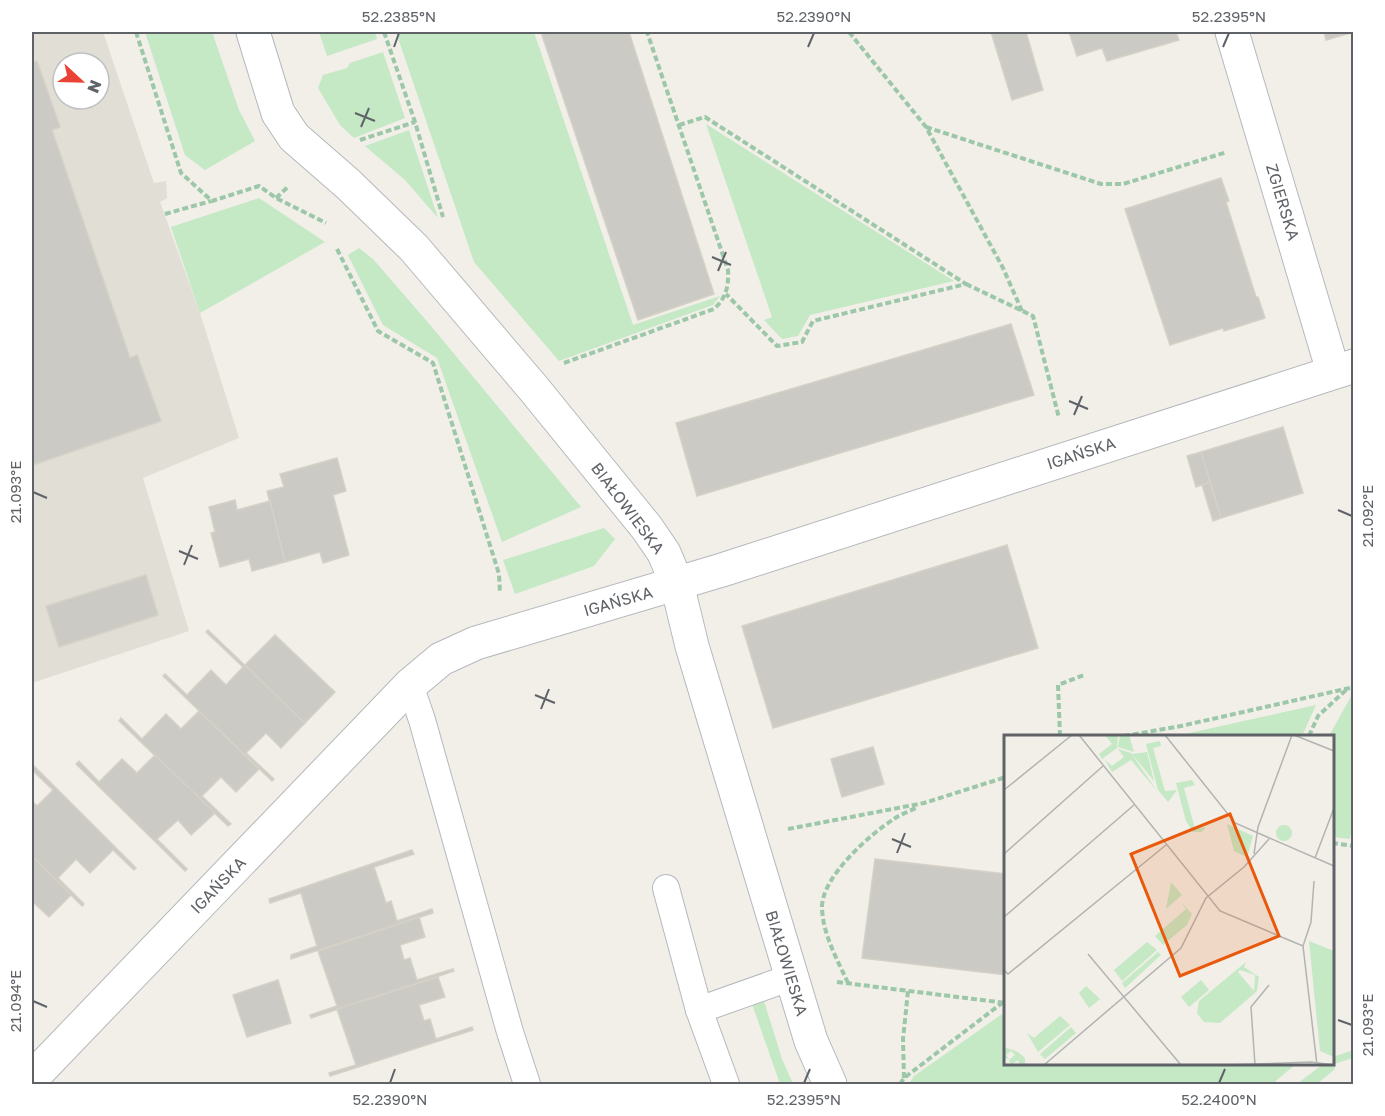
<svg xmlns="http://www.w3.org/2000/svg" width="1385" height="1116" viewBox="0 0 1385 1116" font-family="'Golos Text',sans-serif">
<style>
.education{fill:#e1ded6;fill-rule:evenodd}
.green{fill:#c5e8c5}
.building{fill:#cccac5;stroke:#d6d1c6;stroke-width:1.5}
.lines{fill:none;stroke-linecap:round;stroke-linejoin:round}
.service-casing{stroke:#b5b8bc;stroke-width:28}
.minor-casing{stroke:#b5b8bc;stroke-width:35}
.path{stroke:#9cc7a9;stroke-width:4;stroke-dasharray:6 3;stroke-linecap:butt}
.service{stroke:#fff;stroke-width:26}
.minor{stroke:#fff;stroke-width:33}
.ticks{fill:none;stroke:#5f6368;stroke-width:2}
.labels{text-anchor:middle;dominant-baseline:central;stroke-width:4.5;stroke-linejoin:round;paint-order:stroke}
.street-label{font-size:16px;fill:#5f6368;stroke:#fff}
.inset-road{fill:none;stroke:#b3b3b1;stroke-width:1.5}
.view{fill:#e8590c;fill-opacity:0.15;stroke:#e8590c;stroke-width:3}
.inset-edge{fill:none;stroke:#5f6368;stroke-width:3}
.neatline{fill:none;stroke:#5f6368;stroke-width:2}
.ticks-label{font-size:15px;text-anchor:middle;fill:#5f6368}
</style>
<rect width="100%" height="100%" fill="#f1efe8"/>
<path class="education" d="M32,32H103L154,183L166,181L167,198L160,202L200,313L239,438L143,478L189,631L32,683ZM63,63H99V99H63Z"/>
<g class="green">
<path d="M145,32H212L239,110L255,141L205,170L185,155Z"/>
<path d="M319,32H375L377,39L327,56Z"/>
<path d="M396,32H534L633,325L720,296L713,305L559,361L474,262Z"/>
<path d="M383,52L405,118L354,138L340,125L318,88L323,75L347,68L350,63Z"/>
<path d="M706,124L954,281L810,315L798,336L782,339L764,320L772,317Z"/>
<path d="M409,130L438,218L405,180L365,146Z"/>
<path d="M259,198L325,242L200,313L171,227Z"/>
<path d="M359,248L373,259L431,326L581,507L502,542L437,358L383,325L348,255Z"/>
<path d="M604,528L615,539L594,566L515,594L503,560Z"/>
<path d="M1353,693L1354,812L1350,839L1333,837L1332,736H1329Z"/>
<path d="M1316,705L1302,736H1176Z"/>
<path d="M764,1001L782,1059L793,1084H780L752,1004Z"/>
<path d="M1005,1012L1006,1064L1295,1065L1272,1084H909L914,1076Z"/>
<path d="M1353,1050V1058L1334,1064L1335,1069L1317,1084H1297L1323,1064H1332L1333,1057Z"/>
</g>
<g class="building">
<path d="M541,32H629L714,294L638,320Z"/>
<path d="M991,32H1026L1043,90L1012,100Z"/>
<path d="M1069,32H1176L1179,40L1107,61L1102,48L1077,56Z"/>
<path d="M1324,32H1354L1326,40Z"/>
<path d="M37,61L60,127L52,130L130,358L137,355L161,421L33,465L32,461V63Z"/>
<path d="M1221,178L1229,201L1226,202L1256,297H1258L1265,318L1224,331L1223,328L1170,345L1125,209Z"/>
<path d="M1011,324L1034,395L697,496L676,423Z"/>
<path d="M1283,427L1303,493L1221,518L1201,452Z"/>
<path d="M1201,452L1210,482L1196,487L1187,456Z"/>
<path d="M337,458L346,491L333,495L349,555L323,563L320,552L285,562L267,491L284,487L280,474Z"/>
<path d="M1210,482L1221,518L1213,521L1202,485Z"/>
<path d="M235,500L237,510L270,501L285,562L252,571L249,559L220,567L211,533L215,532L209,507Z"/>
<path d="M1007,545L1038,648L773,728L742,626Z"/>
<path d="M146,575L158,615L59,647L46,606Z"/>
<path d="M208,630L305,723L281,748L266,733L246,753L274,779L272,781L163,676L165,674L187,695L211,670L226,685L243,667L206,632Z"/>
<path d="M275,635L335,692L305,723L245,665Z"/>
<path d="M199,711L259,769L236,792L221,777L202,796L231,824L228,826L119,721L121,718L142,739L166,714L181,729Z"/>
<path d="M873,747L884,784L842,797L831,759Z"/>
<path d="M155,755L215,813L191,835L178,820L157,839L187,869L185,871L76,764L79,761L99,782L122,759L137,773Z"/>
<path d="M32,764L136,868L134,870L113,850L90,873L76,859L58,878L84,904L82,906L32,856V801L37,806L53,790L32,770Z"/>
<path d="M412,850L414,854L374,867L386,903L391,901L397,921L432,909L433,913L291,959V955L317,946L301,893L270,903L269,899Z"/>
<path d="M32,856L71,895L49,917L34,903L32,905Z"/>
<path d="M875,859L1006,874V975L862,958Z"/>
<path d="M419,917L425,937L400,945L404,960L410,958L417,980L453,969L454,971L311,1018L310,1015L337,1006L318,951Z"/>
<path d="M438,977L445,997L419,1005L424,1021L430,1019L436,1039L472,1027L473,1030L330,1076L329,1073L356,1065L337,1009Z"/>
<path d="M278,980L291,1023L247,1037L233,995Z"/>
</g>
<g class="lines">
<defs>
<g id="service">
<path d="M410,685L422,720L510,1032L527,1084"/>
<path d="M666,888L699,1010"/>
<path d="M726,1084L699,1010L792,977"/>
</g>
<g id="minor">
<path d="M253,32L278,113L294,137L348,184L414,248L534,389L647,528L664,553L677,584L692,646L811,1041L830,1084"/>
<path d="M1232,32L1333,371"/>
<path d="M32,1078L410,685L441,659L476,643L722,570L1354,366"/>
</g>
</defs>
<use href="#service" class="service-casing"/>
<use href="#minor" class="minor-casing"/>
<g class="path">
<path d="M136,32L181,173L212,201L259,186L276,198L326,223"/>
<path d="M384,32L415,122L443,217"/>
<path d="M849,32L926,127L1003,268L1022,311"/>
<path d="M679,125L705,117L966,284L813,321L802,342L777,346L726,294"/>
<path d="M926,127L1101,184H1123L1227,152"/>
<path d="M360,140L415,122"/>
<path d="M276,198L289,186"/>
<path d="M165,214L211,201"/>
<path d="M337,249L378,331L433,363L499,574L500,593"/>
<path d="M966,284L1033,316L1059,418"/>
<path d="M564,363L714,309C726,298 729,286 728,270L647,32"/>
<path d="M1060,736L1058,685L1084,675"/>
<path d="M1124,736L1181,726L1354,687"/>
<path d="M1309,736L1318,716L1346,690"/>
<path d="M788,829L924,803L1006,777"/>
<path d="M1332,843L1354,846"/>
<path d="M837,982L1006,1003"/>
<path d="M848,983C837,959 822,933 822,906C823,876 870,834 894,819C901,814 910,811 918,807"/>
<path d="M1332,1047H1335"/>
<path d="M904,1078L903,1039L908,991"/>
<path d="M900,1084L904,1078L1002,1003"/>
</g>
<use href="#service" class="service"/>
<use href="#minor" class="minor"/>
</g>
<path class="ticks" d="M394,47L399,33M808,47L814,33M1223,47L1229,33M355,113L375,121M361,127L369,108M712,257L731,265M718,271L726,252M1069,401L1088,409M1074,415L1082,396M33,492L47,498M1338,510L1352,516M179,551L198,559M184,565L192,545M535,695L555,703M541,709L549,689M892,839L911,847M897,853L905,833M33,1001L47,1007M1338,1020L1352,1025M390,1083L395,1069M804,1083L810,1069M1219,1083L1225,1069"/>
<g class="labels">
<g class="street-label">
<text transform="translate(1283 202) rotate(73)">ZGIERSKA</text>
<text transform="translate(1081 453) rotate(-18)">IGAŃSKA</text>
<text transform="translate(628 508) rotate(53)">BIAŁOWIESKA</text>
<text transform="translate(618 601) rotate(-16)">IGAŃSKA</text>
<text transform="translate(218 885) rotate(-46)">IGAŃSKA</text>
<text transform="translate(787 963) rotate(73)">BIAŁOWIESKA</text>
</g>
</g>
<g transform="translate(1004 735)">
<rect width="330" height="330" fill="#f1efe8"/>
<path d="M101,0H114L113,13L98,24L95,19L108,9ZM116,0H125L130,17L114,12ZM156,6L157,11L149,13L161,56L173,55L164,67L154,55L142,9ZM114,14L127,18L153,56L127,25L108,37L101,25L108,31L120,22ZM143,17L150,46L128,19ZM188,45L191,50L180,53L191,94L202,92L198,97H189L182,86L172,48ZM223,89L249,101L243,122L230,116ZM272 98a8 8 0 1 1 16 0a8 8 0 1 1-16 0ZM167,147L178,160L162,174ZM177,167L188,179L183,190L159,210L151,201L182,174ZM143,207L153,215L118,246L110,235ZM154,217L157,220L121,253L118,248ZM242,227L240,232L255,242L253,256L216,288L200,287L193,278L195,266ZM236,235L251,240L250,256L234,237ZM197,245L205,255L185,272L177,262ZM82,251L96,264L85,273L75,258ZM56,281L66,290L34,317L23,298L30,303ZM67,292L72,298L41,324L36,319ZM0,312L14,317L21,323V329L16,330L14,325L7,330L5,325L11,320L7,316L2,320L5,324L0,323Z" fill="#c5e8c5" fill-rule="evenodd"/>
<path d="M305,206L330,216V322L316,316Z" fill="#c5e8c5"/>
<path class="inset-road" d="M75,0L216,176L299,211M161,0L231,88L330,131M290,0L330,16M0,55L68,0M0,119L99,31M250,119L254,92L288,0M311,123L330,73M310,146L307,187L299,211L313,330M0,182L130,70M84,219L177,330M0,235L4,239L162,110M40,330L177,213L202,163L240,132L265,104M222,330L307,327L330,330M251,330L247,272L265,250"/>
<path class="view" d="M226,79L275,201L176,241L127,119Z"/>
<rect width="330" height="330" class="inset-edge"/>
</g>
<rect width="1385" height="1116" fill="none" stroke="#ffffff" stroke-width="66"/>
<g transform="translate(81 81) rotate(112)"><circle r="28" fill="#ffffff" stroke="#bfc1c3" stroke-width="1.5"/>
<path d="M0-4.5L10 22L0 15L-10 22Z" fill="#ea4335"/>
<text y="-9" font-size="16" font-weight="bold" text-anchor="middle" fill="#5f6368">N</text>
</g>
<rect x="33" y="33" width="1319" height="1050" class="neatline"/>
<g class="ticks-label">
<text x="399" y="22">52.2385°N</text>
<text x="814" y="22">52.2390°N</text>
<text x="1229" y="22">52.2395°N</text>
<text transform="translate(16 492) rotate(-90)" y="5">21.093°E</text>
<text transform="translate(1368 516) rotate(-90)" y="5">21.092°E</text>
<text transform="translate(16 1001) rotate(-90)" y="5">21.094°E</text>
<text transform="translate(1368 1025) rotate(-90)" y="5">21.093°E</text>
<text x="390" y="1105">52.2390°N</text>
<text x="804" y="1105">52.2395°N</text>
<text x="1219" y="1105">52.2400°N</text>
</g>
</svg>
